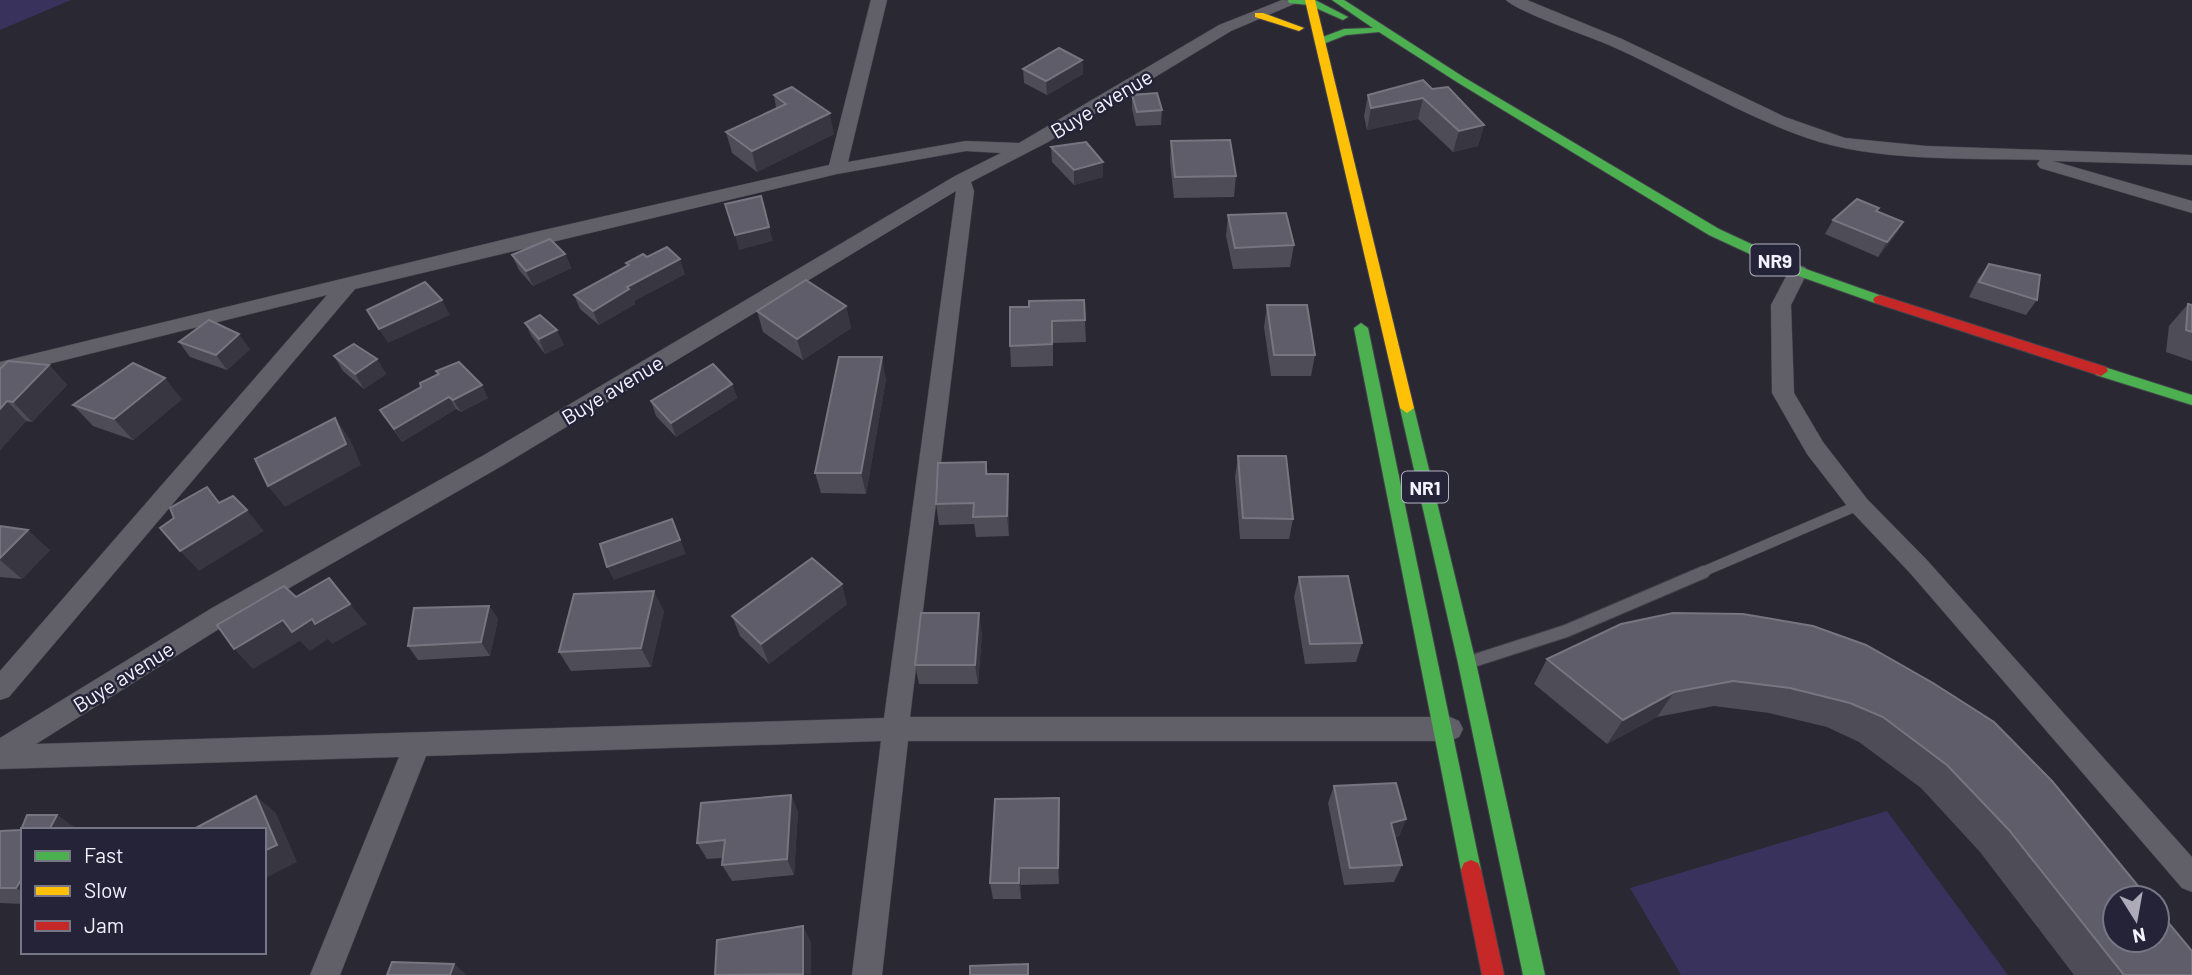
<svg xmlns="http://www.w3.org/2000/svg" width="2192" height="975" viewBox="0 0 2192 975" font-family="Barlow,sans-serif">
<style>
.green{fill:#38325c}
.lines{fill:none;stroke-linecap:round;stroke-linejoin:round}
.lane-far1-casing{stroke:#44434c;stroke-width:11}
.lane-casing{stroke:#44434c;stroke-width:14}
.street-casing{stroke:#44434c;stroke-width:1}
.fast-casing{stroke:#44434c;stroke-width:2}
.slow-casing{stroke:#44434c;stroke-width:2}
.jam-casing{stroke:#44434c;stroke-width:2}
.lane-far1{stroke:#616069;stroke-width:10}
.lane{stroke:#616069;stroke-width:12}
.street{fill:#616069;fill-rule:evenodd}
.fast{fill:#4caf50;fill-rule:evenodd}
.slow{fill:#ffc107;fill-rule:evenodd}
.jam{fill:#c62828;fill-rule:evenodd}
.wall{fill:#4d4c57}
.shaded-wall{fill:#373641}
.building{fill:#5e5d69;stroke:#767580;stroke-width:2}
.labels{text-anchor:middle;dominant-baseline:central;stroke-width:5;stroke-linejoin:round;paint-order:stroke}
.shield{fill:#252338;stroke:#b5b4c3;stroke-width:2}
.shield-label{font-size:19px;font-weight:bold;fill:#f3f2fe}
.street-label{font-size:21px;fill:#f3f2fe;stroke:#252338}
</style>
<rect width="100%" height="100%" fill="#292833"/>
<g class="green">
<path d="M0,0H71L0,30Z"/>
<path d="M1887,811L2008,975H1681L1630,888Z"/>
</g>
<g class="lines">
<defs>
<path id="lane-far1" d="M1700,573L1859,505"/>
<path id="lane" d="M1476,660L1566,631L1704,572"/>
<g id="street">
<path d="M871,0H887L848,162L966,141L1019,143L1219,25L1282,0L1301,1L1231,31L1048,142L971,182L974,191L910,717H1450L1459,721L1463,729L1459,737L1450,741H908L882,975H852L881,741L426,756L340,975H310L399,757L0,769V738L212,608L484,455L955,176L1001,153L966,151L837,174L355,289L9,697L0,700V671L327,295L0,376V362L531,233L829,165ZM956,191L884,718L36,744L230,622L500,467Z"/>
<path d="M1506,0H1527L1622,39L1785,117L1845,138L1926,146L2192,155V165L2053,161L2192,201V213L2040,168L2037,164L2040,160C1968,158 1875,162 1807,138C1738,114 1675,74 1609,45C1588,36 1518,12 1506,0Z"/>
<path d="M1798,265L1805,267L1808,271L1791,305L1794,393L1823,442L1867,499L1926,559L2192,857V892L2182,888L1910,573L1851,511L1807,454L1772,393L1771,305L1791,267Z"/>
</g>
<g id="fast">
<path d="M1288,0H1315L1348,17L1343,20L1309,5L1289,3Z"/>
<path d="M1332,0H1344L1465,78L1719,229L1803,268L1885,297L1887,300L1885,303H1875L1793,274L1709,235L1457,82L1379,32L1346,35L1323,44H1315V40L1344,29L1373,28Z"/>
<path d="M1361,323L1368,328L1481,870L1478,877L1471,880L1464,877L1461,870L1354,328Z"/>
<path d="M2101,366L2192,395V405L2096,375L2094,371Z"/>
<path d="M1407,403L1414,408L1476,663L1545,975H1523L1458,663L1400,408Z"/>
</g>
<g id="slow">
<path d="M1305,0H1315L1414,408L1407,413L1400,408Z"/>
<path d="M1255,13H1263L1304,28L1299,31L1255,17Z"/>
</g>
<g id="jam">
<path d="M1880,295L2106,367L2108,371L2101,376L1875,303L1873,300L1875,297Z"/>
<path d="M1471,860L1478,863L1481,870L1504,975H1482L1461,870L1464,863Z"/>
</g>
</defs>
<use href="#lane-far1" class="lane-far1-casing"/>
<use href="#lane" class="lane-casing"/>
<use href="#street" class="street-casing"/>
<use href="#fast" class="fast-casing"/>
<use href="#slow" class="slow-casing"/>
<use href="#jam" class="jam-casing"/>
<use href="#lane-far1" class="lane-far1"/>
<use href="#lane" class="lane"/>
<use href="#street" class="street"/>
<use href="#fast" class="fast"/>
<use href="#slow" class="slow"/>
<use href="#jam" class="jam"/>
</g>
<g class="wall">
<path d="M1082,60L1083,74L1047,95L1024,83L1023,69Z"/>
<path d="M1432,89L1484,125L1478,146L1453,152L1418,119L1367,130L1364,116L1368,95Z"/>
<path d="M774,95L834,134L757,172L732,153L726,132L776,108Z"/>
<path d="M1132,95L1162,110L1161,125L1136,126L1132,109Z"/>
<path d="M1171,141L1236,176L1234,197L1174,198L1170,162Z"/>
<path d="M1051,147L1103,162V177L1074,185L1052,162Z"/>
<path d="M1228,215L1294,245L1290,267L1233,269L1226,236Z"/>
<path d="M1833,220L1903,222L1894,237L1878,257L1825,234Z"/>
<path d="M565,254L571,268L533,286L519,270L512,255Z"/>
<path d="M647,257L685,274L634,301L635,304L599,325L580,309L574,295L628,266L626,263Z"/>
<path d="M1989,264L2037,300L2026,315L1969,297L1978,279Z"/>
<path d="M1084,300L1086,342L1053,343V366L1011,367L1010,346L1029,307Z"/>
<path d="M2188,304L2192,305V361L2166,352L2169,326Z"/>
<path d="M1267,305L1315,355L1311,376H1271L1264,327Z"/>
<path d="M846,306L851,328L803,360L763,332L757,311Z"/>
<path d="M525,323L564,345L545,354L532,337Z"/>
<path d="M179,342L250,349L227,370L190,357Z"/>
<path d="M334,356L377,359L386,374L364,389L343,371Z"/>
<path d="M49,365L67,385L32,422L26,421L0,450V369Z"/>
<path d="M886,379L866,494L821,493L815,473Z"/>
<path d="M732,384L737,398L676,437L656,416L651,401Z"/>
<path d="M421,387L488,398L461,412L456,409L402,442L380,410Z"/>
<path d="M182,399L133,440L93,426L73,405Z"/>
<path d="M1238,456L1293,519L1289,539H1240L1235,477Z"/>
<path d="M986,462L988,474H1008L1009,494V536L976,537L974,524L939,525L936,504Z"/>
<path d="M0,526L50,550L22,579L0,577Z"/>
<path d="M1299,577L1362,643L1356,662L1305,664L1294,597Z"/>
<path d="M847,604L769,664L740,636L732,616Z"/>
<path d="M489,606L498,619L490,656L418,660L408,646Z"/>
<path d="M664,611L651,667L571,671L559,652Z"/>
<path d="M1813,626L2192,975H2074L1980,852L1921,788L1859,742L1827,727L1769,713L1714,706L1657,717L1607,744L1534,684L1547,659Z"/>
<path d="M982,633L978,684H919L915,665Z"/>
<path d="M1334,786L1406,819L1399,836L1394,838L1402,865L1394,882L1344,885L1328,803Z"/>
<path d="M791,795L798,812L794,875L732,881L722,865L723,858L707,859L697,843Z"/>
<path d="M1059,798V884L1021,885V899H993L990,883Z"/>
<path d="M57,815L78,830H23V904L0,903V831L21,830Z"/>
</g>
<g class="shaded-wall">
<path d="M1082,60L1083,74L1047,95L1046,81Z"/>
<path d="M1423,98L1418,119L1367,130L1371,108Z"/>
<path d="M830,113L834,134L757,172L752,151Z"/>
<path d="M1484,125L1478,146L1453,152L1459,131Z"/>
<path d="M1103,162V177L1074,185V170Z"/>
<path d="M1903,222L1894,237L1878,257L1887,242Z"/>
<path d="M769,227L773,241L739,250L735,235Z"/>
<path d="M565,254L571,268L533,286L526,271Z"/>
<path d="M680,259L685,274L634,301L635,304L599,325L593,311L627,287Z"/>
<path d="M442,300L450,315L388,343L379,329Z"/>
<path d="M846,306L851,328L803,360L797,339Z"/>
<path d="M557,330L564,345L545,354L539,339Z"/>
<path d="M239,334L250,349L227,370L216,355Z"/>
<path d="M882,357L886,379L866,494L861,473Z"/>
<path d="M377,359L386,374L364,389L355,374Z"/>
<path d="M49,365L67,385L32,422L13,402Z"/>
<path d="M165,378L182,399L133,440L114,419Z"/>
<path d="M732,384L737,398L676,437L671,423Z"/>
<path d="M482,385L488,398L461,412L453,400Z"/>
<path d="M449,397L456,409L402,442L394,429Z"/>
<path d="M7,401L26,421L0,450V409Z"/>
<path d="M335,418L350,439L361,465L285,507L268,486Z"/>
<path d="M1008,474L1009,494V536L1007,516Z"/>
<path d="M207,487L225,508L247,510L264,531L199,571L180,551L219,503Z"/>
<path d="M672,519L686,554L614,580L607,567Z"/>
<path d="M28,530L50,550L22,579L0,560V558Z"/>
<path d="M842,584L847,604L769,664L761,644Z"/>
<path d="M654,591L664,611L651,667L641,648Z"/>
<path d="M350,604L367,624L332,644L328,639L310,651L300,641L253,669L234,649L283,620L312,619Z"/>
<path d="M489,606L498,619L490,656L481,642Z"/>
<path d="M979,613L982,633L978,684L975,665Z"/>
<path d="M1674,692L1657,717L1607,744L1623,720Z"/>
<path d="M791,795L798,812L794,875L787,859Z"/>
<path d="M256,796L276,813L297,862L264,879V851Z"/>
<path d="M1059,798L1060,816L1059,884L1058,868Z"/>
<path d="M57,815L78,830H49Z"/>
<path d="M1406,819L1399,836L1383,841L1391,823Z"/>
<path d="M1019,868L1021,885V899L1019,883Z"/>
<path d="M23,877V892L16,888Z"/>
<path d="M803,926L811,942V975L803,974Z"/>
<path d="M454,964L467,975H450Z"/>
</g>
<g class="building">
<path d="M1059,48L1082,60L1046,81L1023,69Z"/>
<path d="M1423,80L1432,89L1448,87L1484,125L1459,131L1423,98L1371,108L1368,95Z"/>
<path d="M792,87L830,113L752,151L726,132L786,104L774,95Z"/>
<path d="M1157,93L1162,110L1137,112L1132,95Z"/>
<path d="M1230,140L1236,176L1175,177L1171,141Z"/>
<path d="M1086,142L1103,162L1074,170L1051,147Z"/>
<path d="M761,196L769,227L735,235L725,204Z"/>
<path d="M1857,199L1879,208L1876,211L1903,222L1887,242L1833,220Z"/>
<path d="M1286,213L1294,245L1235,248L1228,215Z"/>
<path d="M550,239L565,254L526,271L512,255Z"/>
<path d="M667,247L680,259L627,287L629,289L593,311L574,295L629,265L626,263L643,254L647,257Z"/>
<path d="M1989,264L2040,275L2037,300L1979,282Z"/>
<path d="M806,280L846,306L797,339L757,311Z"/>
<path d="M425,282L442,300L379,329L367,310Z"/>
<path d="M1084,300L1085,320L1052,321V344L1010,346V307H1029V301Z"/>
<path d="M2188,304L2192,305V332L2186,330Z"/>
<path d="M1267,305H1307L1315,355H1274Z"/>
<path d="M540,315L557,330L539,339L525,323Z"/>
<path d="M209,320L239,334L216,355L179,342Z"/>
<path d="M354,344L377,359L355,374L334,356Z"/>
<path d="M839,357H882L861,473H815Z"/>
<path d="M8,361L49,365L13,402L7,401L0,409V369Z"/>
<path d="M459,362L482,385L453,400L449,397L394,429L380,410L421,387L420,383L439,374L436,371Z"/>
<path d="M133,363L165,378L114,419L73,405Z"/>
<path d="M713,364L732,384L671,423L651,401Z"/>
<path d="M335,418L346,444L268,486L255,459Z"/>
<path d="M1238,456H1286L1293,519L1243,518Z"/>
<path d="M986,462V474H1008L1007,516L973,517L974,503L936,504L938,463Z"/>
<path d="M207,487L219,503L233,496L247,510L180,551L160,528L174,518L170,508Z"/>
<path d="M672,519L680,540L607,567L600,544Z"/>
<path d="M0,526L28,530L0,558Z"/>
<path d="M812,558L842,584L761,644L732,616Z"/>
<path d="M1348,576L1362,643L1310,644L1299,577Z"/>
<path d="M329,578L350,604L315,624L312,619L292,632L283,620L234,649L217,625L284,586L296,597Z"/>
<path d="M654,591L641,648L559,652L574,594Z"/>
<path d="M489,606L481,642L408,646L414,608Z"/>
<path d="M921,613H979L975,665H915Z"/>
<path d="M1673,613L1743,614L1813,626L1866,645L1933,683L1994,722L2052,781L2148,898H2115V940H2157V909L2192,951V975H2124L2009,830L1947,765L1883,717L1850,703L1790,688L1733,681L1674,692L1623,720L1547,659L1621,624Z"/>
<path d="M1396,783L1406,819L1391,823L1402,865L1350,868L1334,786Z"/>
<path d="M791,795L787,859L722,865L725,840L697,843L701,803Z"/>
<path d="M256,796L277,845L264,851V830H192Z"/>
<path d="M1059,798L1058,868H1019V883H990L995,799Z"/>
<path d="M27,815H57L49,830H23V877L16,888H0V831L21,830Z"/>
<path d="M803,926V974L715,975L717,940Z"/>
<path d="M392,962L454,964L450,975H387Z"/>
<path d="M1028,964V975H970V966Z"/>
</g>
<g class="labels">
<g class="shield">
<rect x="1750.5" y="244.5" width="49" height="31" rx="5"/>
<rect x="1402" y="471.5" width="46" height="31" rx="5"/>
</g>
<g class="shield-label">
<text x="1775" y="260">NR9</text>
<text x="1425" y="487">NR1</text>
</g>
<g class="street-label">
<text transform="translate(1101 103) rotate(-31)">Buye avenue</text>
<text transform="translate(612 389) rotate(-31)">Buye avenue</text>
<text transform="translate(123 676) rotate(-32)">Buye avenue</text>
</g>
</g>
<rect x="21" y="828" width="245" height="126" fill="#252338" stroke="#777687" stroke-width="2"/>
<rect x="35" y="851" width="35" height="10" fill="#4caf50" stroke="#777687" stroke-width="2"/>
<text x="84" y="863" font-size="21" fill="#f3f2fe">Fast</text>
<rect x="35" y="886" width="35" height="10" fill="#ffc107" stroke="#777687" stroke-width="2"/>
<text x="84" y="898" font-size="21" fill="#f3f2fe">Slow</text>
<rect x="35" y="921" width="35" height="10" fill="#c62828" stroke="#777687" stroke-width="2"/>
<text x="84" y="933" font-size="21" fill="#f3f2fe">Jam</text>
<g transform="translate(2136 919) rotate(169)"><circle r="33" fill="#252338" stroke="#777687" stroke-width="2"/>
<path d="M0-5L12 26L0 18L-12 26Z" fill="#acabb7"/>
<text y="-10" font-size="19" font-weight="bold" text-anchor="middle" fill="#f3f2fe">N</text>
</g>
</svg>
